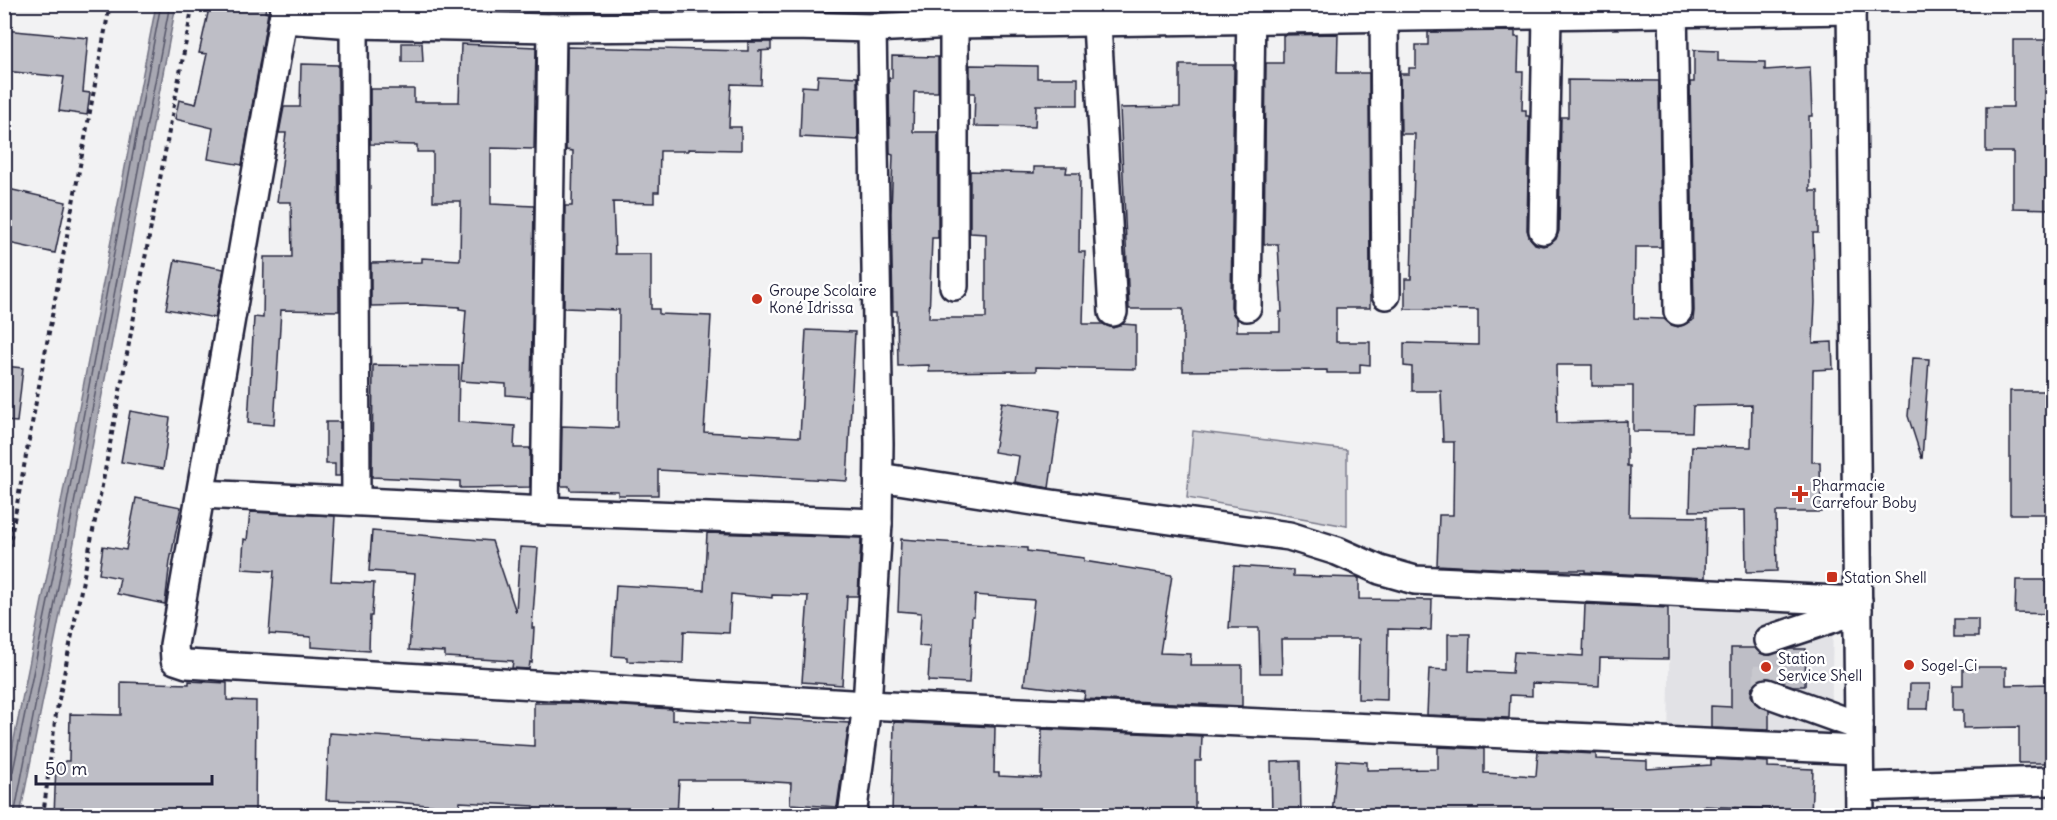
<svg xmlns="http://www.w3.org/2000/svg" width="2057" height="820" viewBox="0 0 2057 820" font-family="Delius,sans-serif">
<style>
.built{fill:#e2e2e6}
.green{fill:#d3d3d8;stroke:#7a7a8a;stroke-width:1.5}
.water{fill:#a8a8b2;stroke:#727282;stroke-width:1.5}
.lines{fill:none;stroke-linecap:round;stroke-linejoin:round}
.shore{stroke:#58586b;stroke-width:1.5}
.building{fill:#bebec6;stroke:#22223b;stroke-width:1.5}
.minor-tunnel{stroke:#c8c8ce;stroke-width:27;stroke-dasharray:27 14;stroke-linecap:butt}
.minor-casing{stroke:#22223b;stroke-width:32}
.path{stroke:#22223b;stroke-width:4;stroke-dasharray:4.5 4.5;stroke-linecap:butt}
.minor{stroke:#fff;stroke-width:27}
.poi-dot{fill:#c8321e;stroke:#fff;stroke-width:2}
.labels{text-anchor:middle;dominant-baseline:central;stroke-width:5;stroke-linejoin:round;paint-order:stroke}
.poi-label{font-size:15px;fill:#22223b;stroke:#fff;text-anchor:start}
</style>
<rect width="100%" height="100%" fill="#f2f2f3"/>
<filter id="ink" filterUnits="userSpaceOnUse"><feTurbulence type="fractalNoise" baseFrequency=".0167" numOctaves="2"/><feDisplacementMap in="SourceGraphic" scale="12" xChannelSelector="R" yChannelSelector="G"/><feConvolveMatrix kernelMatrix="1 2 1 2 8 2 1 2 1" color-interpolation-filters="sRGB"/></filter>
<g filter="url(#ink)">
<path class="built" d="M1670,609L1833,611L1831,745L1668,744Z"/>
<path class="green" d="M1193,431L1347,450V526L1187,498Z"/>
<path class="water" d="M156,5H176L67,579L20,815H5V784L47,576Z"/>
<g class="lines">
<g class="shore">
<path d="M4,776L10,775L13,771L53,577L161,4"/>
<path d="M14,816L170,4"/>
</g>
</g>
<g class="building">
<path d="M210,4H267L265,12L268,13L242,165L208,159L213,128L175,119L179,100L196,104L207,54L199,53Z"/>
<path d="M4,30L88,38L83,92L90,93L87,115L59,111L64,77L4,71Z"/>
<path d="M1515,31V37H1519L1518,72H1523L1522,110H1526V116H1529L1527,230L1530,238L1535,244L1543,246L1550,244L1556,239L1559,231L1561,117H1568V80L1659,81L1661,247H1635L1634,318L1664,319L1670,324L1678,327L1693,320L1694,311L1690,82H1694V50L1718,51V61L1765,62V70L1810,67L1812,116H1809L1810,191H1818V233H1813L1815,302L1813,343L1832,342L1833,369L1813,370L1812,462H1820L1821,512H1776L1777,571L1746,572L1745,510L1690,511L1692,446L1751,447L1752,405L1693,406L1692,432L1633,431V386H1592V365H1556L1557,423L1627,421V466H1630L1629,516L1706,517L1705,578L1585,572V570H1528L1437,565L1439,515H1453L1454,442H1443L1441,391H1412V367L1404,366V343L1478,345V310L1405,309V279H1411L1415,134H1401L1400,74H1409V68H1416V45H1428V32Z"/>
<path d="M1338,34L1337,73H1369L1370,285V308H1336V342H1370V365L1360,364V373H1327V370L1183,371V309H1129L1120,108L1180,107V65H1234L1231,307L1233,314L1237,319V331H1280V312H1282L1278,244H1264L1266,63H1283V35Z"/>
<path d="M2013,40H2052V209L2013,208V152H1986V107H2013Z"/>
<path d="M748,42H771V50L758,51H762L761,85L731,84L729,127H741V150L688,149V151H660L659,192H654V203L613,202L615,254H651V309H659V314L711,316L704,432L800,437L806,330L855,332L847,481L658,470V495H618V491L570,490L569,486H561L562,426L618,428L619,310L564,308L565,206H572L573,151L566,150L567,47L748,51Z"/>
<path d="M402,43H422L423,62H402Z"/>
<path d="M461,44L536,47L534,149L491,148V204L534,206L531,397L506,395V384L461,381L466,310L459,309L460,307L420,305L371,306V263L422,262V258L460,260L461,201H433V152H417V145L370,144V89H414V102H459Z"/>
<path d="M892,56L938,57V92H914L913,132H938V238H932L929,318H986V234L970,233V171L1034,173V167H1067L1066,173H1080L1079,252H1085L1083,324H1103L1113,328L1122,324L1136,325V369L1036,367V371L929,372V365L898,366L897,311H893L891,214L893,155L890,154L889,78H892Z"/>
<path d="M301,64L338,65L339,311L281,310L274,425L248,423L254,317L263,318L264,257H292L291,202H277L286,133H279L284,107H300Z"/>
<path d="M970,65L1037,66V78H1078V105H1036L1035,127L974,126L975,93H970Z"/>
<path d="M818,75L857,77L858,140L800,137L802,86L817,87Z"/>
<path d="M4,188L66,202L55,253L4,242Z"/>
<path d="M175,260L224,269L215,318L166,309Z"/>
<path d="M1913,358L1929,359L1922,459L1908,416Z"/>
<path d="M373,365L459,366L458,422L515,426L514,448H530V487L460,488V481L372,477Z"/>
<path d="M4,366L23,368L17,422L4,421Z"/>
<rect x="2010" y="391" width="42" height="123"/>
<path d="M1002,402L1060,411L1049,488L1015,482L1019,456L994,452Z"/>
<path d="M130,411L170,418L163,469L121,462Z"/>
<path d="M326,422H340V476H335V464H326Z"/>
<path d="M136,498L181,507L170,561L165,604L117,594L120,578L99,574L103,546L126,550Z"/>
<path d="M250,512L335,516L331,581L374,583L372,616H370L369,651L311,647V637L269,634L274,571L242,569L244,539L247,540Z"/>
<path d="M372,531L492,541L516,612L520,547L538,548L532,628H534L532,663L530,662L529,669L512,668L513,661L445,657V652L409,650L415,574L369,571Z"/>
<path d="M707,533L861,538L858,596H847L842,685L802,682L808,596L772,595V598L731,594L729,633L684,631L683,663L627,661V657L612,656L616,585L704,590Z"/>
<path d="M901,539L1027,548V551L1084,558V561L1172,575L1160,653L1191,654L1190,665H1242V706L1084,699L1085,692L1024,685L1034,600L975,595L974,616H972L969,683L928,681L930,647L919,646L921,613L898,611Z"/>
<path d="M1234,566L1293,570V576L1359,578V599L1432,600L1431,630L1388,629L1387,700L1358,699L1359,639H1281L1282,673H1260L1259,628H1229Z"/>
<path d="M2016,580H2052V614L2015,613Z"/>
<path d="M1585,604L1668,608V659L1600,658L1599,686L1532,683V696L1510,695L1509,718L1427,715L1429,669L1448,670V634H1470L1469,671L1512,673L1514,652L1583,656Z"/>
<rect x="1954" y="619" width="24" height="18"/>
<path d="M1731,648H1755L1765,655L1791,649H1806L1805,686H1793L1765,677L1757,681L1752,687L1751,695L1755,703L1769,710V730L1711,728V706L1731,707Z"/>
<path d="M1963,667H2006V685L2052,684V763H2019V727L1963,728V710H1953V685H1963Z"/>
<path d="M189,681L227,683V700L256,701L255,816H54L56,764L64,765L65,761H69L70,714L121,715V682L189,684Z"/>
<path d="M1910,684H1930L1928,709H1909Z"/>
<path d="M534,703H575L672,709V720L747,724V717L849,723L837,807L790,804L791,783L744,780H679L677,816H533L534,806L460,802L459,808L395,802L326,800L329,733L534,746Z"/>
<path d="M894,722L995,727L994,773H999V776L1041,778L1042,729L1202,736L1201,761H1195V816H892Z"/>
<path d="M1438,747L1484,749V773L1536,776L1538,751L1596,754V759L1647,761V769L1711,765V759L1768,762V767L1813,769L1811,816H1769V809L1702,806L1701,816H1332L1337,760L1367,762V770L1438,769Z"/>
<path d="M1300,761L1301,816H1272L1271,762Z"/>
</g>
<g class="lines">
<path class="minor-tunnel" d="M1767,693L1768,640"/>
<defs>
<g id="minor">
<path d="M286,4L283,19L354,24L552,28L794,26L872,28L954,24L1852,10"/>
<path d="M1384,4L1386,295"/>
<path d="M1673,4L1678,311"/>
<path d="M1851,4L1860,816"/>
<path d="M1096,6L1113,312"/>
<path d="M283,19L174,645L175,660L187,664L867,705L1859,750"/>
<path d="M354,24L356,501"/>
<path d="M954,24V286"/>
<path d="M1543,230L1547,15"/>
<path d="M1247,307L1251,4"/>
<path d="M879,477L1052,504L1289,536L1337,551L1380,570L1415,580L1858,601"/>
<path d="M201,494L545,511L878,523"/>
<path d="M545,511L552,28"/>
<path d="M1768,640L1858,610"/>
<path d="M1767,693L1859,726"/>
<path d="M1860,787L2052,781"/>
<path d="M852,816L867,705L878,523L879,444L872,28"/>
</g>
</defs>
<use href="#minor" class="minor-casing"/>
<g class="path">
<path d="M4,574L110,4"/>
<path d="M43,816L56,714L103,481L193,4"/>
</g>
<use href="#minor" class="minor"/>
</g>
</g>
<g class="poi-dot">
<circle cx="757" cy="299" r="6"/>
<path d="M1797 485h6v6h6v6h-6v6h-6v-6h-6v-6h6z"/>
<rect x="1826" y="571" width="12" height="12" rx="3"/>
<circle cx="1909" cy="665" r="6"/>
<circle cx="1766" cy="667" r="6"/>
</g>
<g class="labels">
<g class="poi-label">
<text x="769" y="290">Groupe Scolaire<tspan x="769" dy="17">Koné Idrissa</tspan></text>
<text x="1812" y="485">Pharmacie<tspan x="1812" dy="17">Carrefour Boby</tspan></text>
<text x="1844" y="577">Station Shell</text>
<text x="1778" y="658">Station<tspan x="1778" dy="17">Service Shell</tspan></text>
<text x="1921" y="665">Sogel-Ci</text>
</g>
</g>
<rect width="2057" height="820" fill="none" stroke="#fff" stroke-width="24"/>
<rect x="12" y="12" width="2033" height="796" fill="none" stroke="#22223b" stroke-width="2" filter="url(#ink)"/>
<path d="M36 775v9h176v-9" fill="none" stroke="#22223b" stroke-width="3"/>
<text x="45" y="775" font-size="18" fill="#22223b" stroke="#ffffff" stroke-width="4.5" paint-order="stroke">50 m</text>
</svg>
